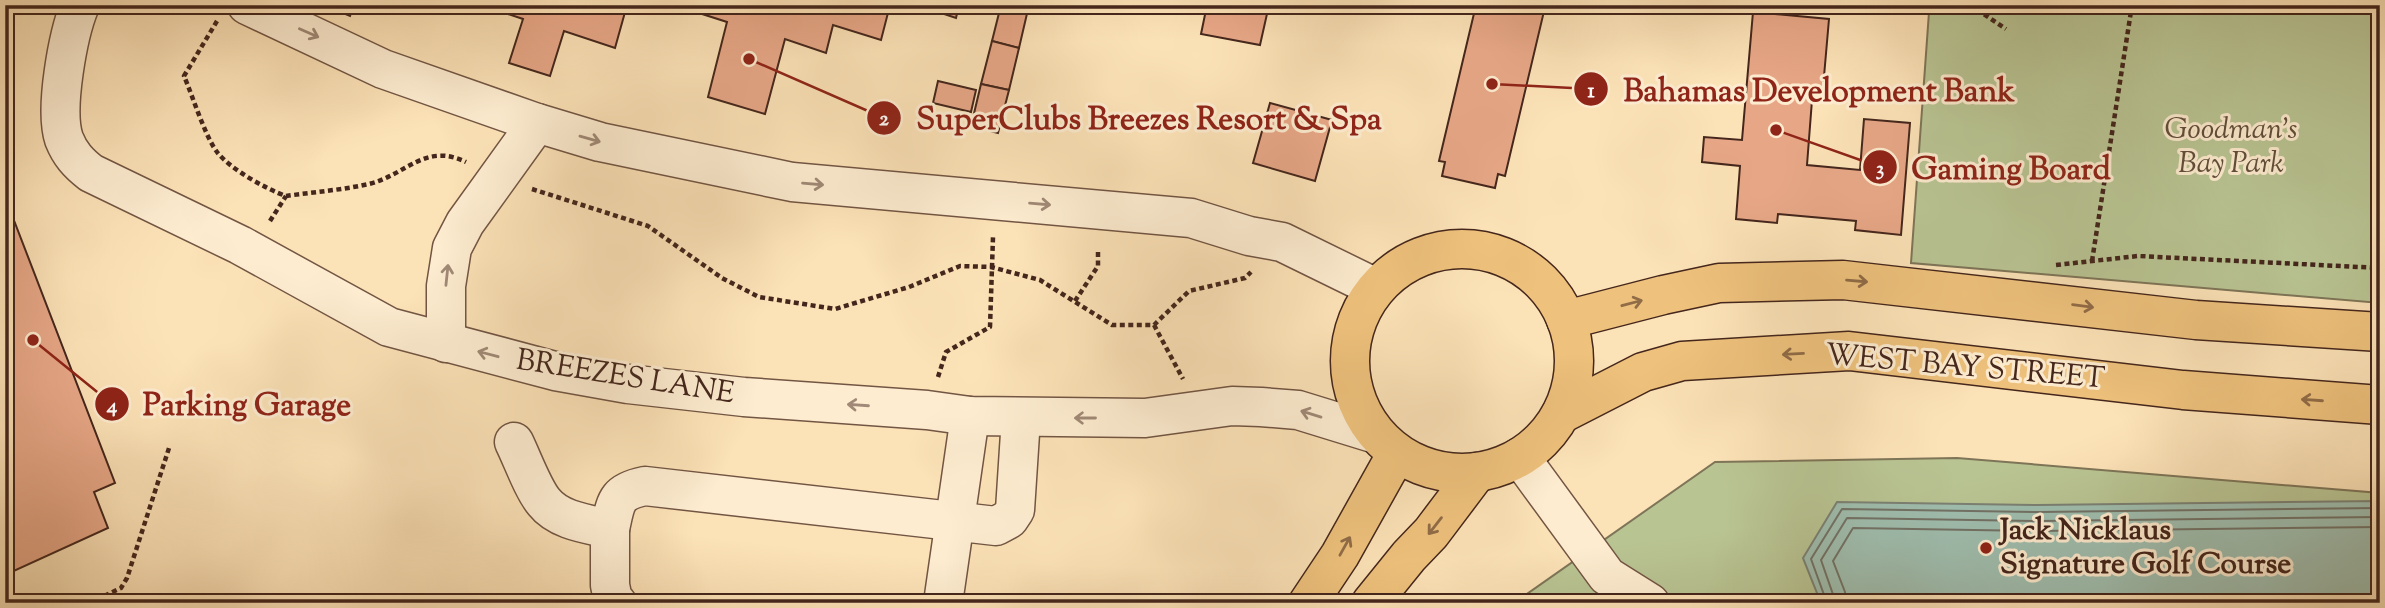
<svg xmlns="http://www.w3.org/2000/svg" width="2385" height="608" viewBox="0 0 2385 608" font-family="'Sorts Mill Goudy',serif">
<style>
.green{fill:#b9c493;stroke:#7e7558;stroke-width:2}
.water{fill:#9fbeaf;stroke:#7b8174;stroke-width:2}
.lines{fill:none;stroke-linecap:round;stroke-linejoin:round}
.shore{stroke:#727266;stroke-width:2}
.building{fill:#e7a787;stroke:#44261c;stroke-width:2}
.minor-casing{stroke:#725543;stroke-width:41}
.major-casing{stroke:#44261c;stroke-width:41}
.path{stroke:#44261c;stroke-width:4.5;stroke-dasharray:5 3.5;stroke-linecap:butt}
.minor{stroke:#fdecd0;stroke-width:38}
.major{stroke:#eec17c;stroke-width:38}
.oneway{stroke:#a08976}
.oneway2{stroke:#906c47}
.poi-dot{fill:#8f2418;stroke:#fdecd0;stroke-width:2.5}
.labels{text-anchor:middle;dominant-baseline:central;stroke-width:6;stroke-linejoin:round;paint-order:stroke}
.park-label{font-size:30px;font-style:italic;fill:#614e3a;stroke:#fdecd0}
.street-label{font-size:30px;fill:#44261c;stroke:#fdecd0}
.poi-label{font-size:30px;font-weight:bold;fill:#44261c;stroke:#fdecd0;text-anchor:start}
.leader{fill:none;stroke:#8f2418;stroke-width:2.5}
.callout-dot{fill:#8f2418;stroke:#fdecd0;stroke-width:2.5}
.mark-label{font-size:21px;text-anchor:middle;font-weight:bold;fill:#fff}
.callout-label{font-size:32px;text-anchor:middle;font-weight:bold;fill:#8f2418;stroke:#fdecd0;stroke-width:6;stroke-linejoin:round;paint-order:stroke}
</style>
<rect width="100%" height="100%" fill="#fce2b7"/>
<filter id="stains"><feTurbulence type="fractalNoise" baseFrequency=".00286" numOctaves="4"/><feColorMatrix values="0 0 0 0 .2 0 0 0 0 .09 0 0 0 0 .02 0 0 0 .5 -.17"/></filter>
<radialGradient id="worn" r=".72"><stop offset=".6" stop-color="#630" stop-opacity="0"/><stop offset="1" stop-color="#630" stop-opacity=".3"/></radialGradient>
<g class="green">
<path d="M1874,5H2380V303L1911,263L1929,12Z"/>
<path d="M1957,458L2380,493V603H1514L1715,462Z"/>
</g>
<path class="water" d="M2380,501V603H1821L1803,558L1837,502L2039,505Z"/>
<g class="lines">
<g class="shore">
<path d="M1827,603L1811,559L1842,509L2039,512L2380,508"/>
<path d="M1836,603L1821,560L1847,518L2039,521L2380,517"/>
<path d="M1846,603L1845,592L1833,561L1853,528L2039,531L2380,527"/>
</g>
</g>
<g class="building">
<path d="M324,5H354L350,16Z"/>
<path d="M481,5H627L615,48L564,31L550,76L509,63L523,19Z"/>
<path d="M674,5H890L881,40L833,25L826,53L785,39L765,114L708,97L727,22Z"/>
<path d="M917,5H959L956,18Z"/>
<path d="M1001,5H1029L1019,48L992,41Z"/>
<path d="M1207,5H1269L1260,45L1201,34Z"/>
<path d="M1476,5L1545,7L1505,176L1498,174L1495,188L1442,176L1445,162L1439,161Z"/>
<path d="M1753,12L1829,19L1823,88L1813,87L1807,165L1860,170L1864,119L1910,123L1901,235L1855,230L1856,221L1778,214L1777,223L1736,219L1740,166L1702,162L1704,137L1742,140Z"/>
<path d="M992,41L1019,48L1009,90L981,84Z"/>
<path d="M938,81L976,90L971,112L933,103Z"/>
<path d="M981,84L1009,90L998,133L971,126Z"/>
<path d="M1270,103L1332,120L1315,181L1253,163Z"/>
<path d="M5,197L115,483L94,492L108,528L5,575Z"/>
</g>
<g class="lines">
<defs>
<g id="minor">
<path d="M80,5C68,34 54,109 64,139C70,154 78,163 91,173L240,245L389,327L555,371L628,384L744,397L927,410L970,416L1145,418L1232,406L1261,407L1298,410L1376,434"/>
<path d="M247,5L383,69L537,123L600,142L792,182L1191,218L1249,236L1282,242L1376,288"/>
<path d="M446,343V286L452,248L465,223L537,123"/>
<path d="M514,442C522,458 533,489 544,502C559,521 588,524 610,529C616,502 615,492 645,486L996,526L1009,519L1015,510L1021,418"/>
<path d="M1520,457L1607,576L1650,603"/>
<path d="M610,529V585L613,600L617,603"/>
<path d="M943,603L970,416"/>
</g>
<g id="major">
<circle cx="1462" cy="361" r="112"/>
<path d="M1566,320L1663,295L1719,283L1843,280L2196,320L2380,332"/>
<path d="M1561,414L1643,372L1682,361L1849,351L2183,390L2380,405"/>
<path d="M1308,603L1340,555L1397,453"/>
<path d="M1371,603L1409,556L1431,533L1477,472"/>
</g>
</defs>
<use href="#minor" class="minor-casing"/>
<use href="#major" class="major-casing"/>
<g class="path">
<path d="M1970,5L2006,29"/>
<path d="M217,21L184,76C193,97 205,136 217,152C230,169 266,189 286,196C314,192 342,190 369,184C406,175 425,142 466,162"/>
<path d="M532,189L648,226L722,278L759,297L835,309L909,287L960,266L991,267L1040,280L1112,325H1154L1189,291L1245,278L1251,272"/>
<path d="M270,221L286,196"/>
<path d="M2092,261L2132,5"/>
<path d="M2056,265L2138,256L2380,268"/>
<path d="M1075,301L1098,266V250"/>
<path d="M1154,325L1183,379"/>
<path d="M938,377L946,352L990,327L993,237"/>
<path d="M89,603L121,588L127,578L170,445"/>
</g>
<use href="#minor" class="minor"/>
<use href="#major" class="major"/>
</g>
<defs><path id="oneway-shaft" d="M-6 0H5M1.5-3L5.5 0L1.5 3" fill="none" stroke-width="1.6" stroke-linecap="round" stroke-linejoin="round" transform="scale(1.75)"/></defs>
<g class="oneway">
<use href="#oneway-shaft" transform="translate(309 33) rotate(24)"/>
<use href="#oneway-shaft" transform="translate(590 139) rotate(16)"/>
<use href="#oneway-shaft" transform="translate(813 184) rotate(5)"/>
<use href="#oneway-shaft" transform="translate(1040 204) rotate(5)"/>
<use href="#oneway-shaft" transform="translate(447 275) rotate(-84)"/>
<use href="#oneway-shaft" transform="translate(488 354) rotate(-165)"/>
<use href="#oneway-shaft" transform="translate(858 405) rotate(-176)"/>
<use href="#oneway-shaft" transform="translate(1311 414) rotate(-163)"/>
<use href="#oneway-shaft" transform="translate(1085 418) rotate(-180)"/>
</g>
<g class="oneway2">
<use href="#oneway-shaft" transform="translate(1857 281) rotate(5)"/>
<use href="#oneway-shaft" transform="translate(1632 303) rotate(-15)"/>
<use href="#oneway-shaft" transform="translate(2083 306) rotate(7)"/>
<use href="#oneway-shaft" transform="translate(1793 354) rotate(177)"/>
<use href="#oneway-shaft" transform="translate(2312 400) rotate(-176)"/>
<use href="#oneway-shaft" transform="translate(1435 526) rotate(128)"/>
<use href="#oneway-shaft" transform="translate(1345 546) rotate(-61)"/>
</g>
<circle class="poi-dot" cx="1986" cy="548" r="7"/>
<g class="labels">
<g class="park-label">
<text x="2231" y="130">Goodman's<tspan x="2231" dy="34">Bay Park</tspan></text>
</g>
<g class="street-label">
<text transform="translate(1965 368) rotate(5)">WEST BAY STREET</text>
<text transform="translate(625 378) rotate(9)">BREEZES LANE</text>
</g>
<g class="poi-label">
<text x="2000" y="531">Jack Nicklaus<tspan x="2000" dy="34">Signature Golf Course</tspan></text>
</g>
</g>
<path class="leader" d="M1492 84L1591 89M749 59L884 118M1776 130L1880 167M33 340L112 404"/>
<g class="callout-dot">
<circle cx="1492" cy="84" r="7"/>
<circle cx="749" cy="59" r="7"/>
<circle cx="1776" cy="130" r="7"/>
<circle cx="33" cy="340" r="7"/>
<circle cx="1591" cy="89" r="18"/>
<circle cx="884" cy="118" r="18"/>
<circle cx="1880" cy="167" r="18"/>
<circle cx="112" cy="404" r="18"/>
</g>
<g class="mark-label">
<text x="1591" y="97">1</text>
<text x="884" y="125">2</text>
<text x="1880" y="175">3</text>
<text x="112" y="412">4</text>
</g>
<g class="callout-label">
<text x="1819" y="101">Bahamas Development Bank</text>
<text x="1149" y="129">SuperClubs Breezes Resort &amp; Spa</text>
<text x="2011" y="179">Gaming Board</text>
<text x="247" y="415">Parking Garage</text>
</g>
<rect width="2385" height="608" fill="none" stroke="#fce2b7" stroke-width="28"/>
<rect x="7" y="7" width="2371" height="594" fill="none" stroke="#44261c" stroke-width="3.5"/>
<rect x="14" y="14" width="2357" height="580" fill="none" stroke="#44261c" stroke-width="2"/>
<rect width="100%" height="100%" filter="url(#stains)"/>
<rect width="100%" height="100%" fill="url(#worn)"/>
</svg>
